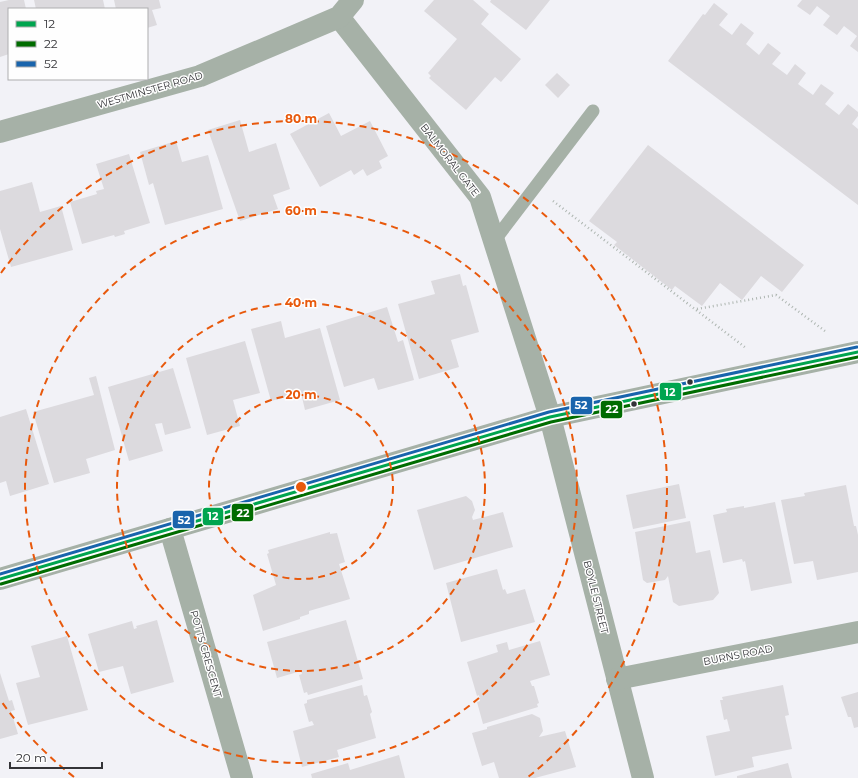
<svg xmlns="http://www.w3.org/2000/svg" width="858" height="778" viewBox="0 0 858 778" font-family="Montserrat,sans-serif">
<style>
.building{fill:#dcdade}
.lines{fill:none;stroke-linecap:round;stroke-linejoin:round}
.path{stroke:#aeb6b1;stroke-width:2.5;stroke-dasharray:1 3;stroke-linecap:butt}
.service{stroke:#a6b1a7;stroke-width:13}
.minor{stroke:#a6b1a7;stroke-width:22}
.tertiary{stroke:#a6b1a7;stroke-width:22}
.bus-1-casing{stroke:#fefefe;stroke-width:6}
.bus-2-casing{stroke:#fefefe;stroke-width:6}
.bus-3-casing{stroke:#fefefe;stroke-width:6}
.bus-1{stroke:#00a54f;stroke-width:3}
.bus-2{stroke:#006c00;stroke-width:3}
.bus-3{stroke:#1964ac;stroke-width:3}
.ring{fill:none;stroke:#e8590c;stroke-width:2;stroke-dasharray:7 5}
.bus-dot{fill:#343438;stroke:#fefefe;stroke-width:1.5}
.labels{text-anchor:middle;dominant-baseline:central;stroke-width:3;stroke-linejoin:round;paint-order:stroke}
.street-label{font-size:10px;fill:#343438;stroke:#fefefe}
.centre{fill:#e8590c;stroke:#fefefe;stroke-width:2}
.ring-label{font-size:12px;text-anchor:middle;font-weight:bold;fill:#e8590c;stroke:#fefefe;stroke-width:3;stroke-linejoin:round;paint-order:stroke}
.line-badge{stroke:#fefefe;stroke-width:1.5}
.badge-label{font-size:11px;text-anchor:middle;font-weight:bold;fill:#fff}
</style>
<rect width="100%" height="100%" fill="#f2f2f7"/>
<g class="building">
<path d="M9,0H24L26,9H9V54L0,57V2Z"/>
<path d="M34,0H103L105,9H36Z"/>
<path d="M114,0H159L161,8L152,10L157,25L147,28V9H116Z"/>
<path d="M434,0H473L489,14L481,24L521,59L501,82L495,77L466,110L429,78L431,76L428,73L457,39L424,11Z"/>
<path d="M491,0H550L526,30L490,2Z"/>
<path d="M802,0H858V52L850,46L857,36L844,26L837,35L823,25L830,16L817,6L810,15L797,6Z"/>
<path d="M714,3L728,14L719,25L732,35L741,23L754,33L746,44L759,55L768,43L781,53L772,64L787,75L795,64L806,73L798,84L813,95L821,84L834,93L825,104L839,115L848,104L858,112V116L852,124L858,129V205L668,61L703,14L705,15Z"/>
<path d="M557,73L570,85L558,98L545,85Z"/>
<path d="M329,113L341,136L370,121L388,156L379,161L382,168L367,176L363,169L354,175L351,170L320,187L290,134Z"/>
<path d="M240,120L249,152L276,143L290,189L273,195L278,209L240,221L208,130Z"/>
<path d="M176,141L182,162L208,155L223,209L165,225L153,183L149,185L140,152Z"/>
<path d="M648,145L804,265L782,292L761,276L742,300L720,283L702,306L675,286L672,290L614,245L617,242L589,221Z"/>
<path d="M129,154L150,223L124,231L125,234L115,237L114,235L82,244L70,202L97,194L96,191L104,189L96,164Z"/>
<path d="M32,182L40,212L61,206L73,250L11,267L0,229V191Z"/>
<path d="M460,274L463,286L466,285L479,332L451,340L459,367L419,379L398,304L435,294L431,281Z"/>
<path d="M387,307L398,342L403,340L414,380L378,390L374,378L344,387L326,326Z"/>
<path d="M281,321L285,338L320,328L340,400L305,410L301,393L271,401L251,329Z"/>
<path d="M245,341L260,393L233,400L240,426L207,435L186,358Z"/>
<path d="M173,368L191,428L165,435L162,423L155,424L163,451L129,461L108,387Z"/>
<path d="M96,376L115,450L86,459L90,473L54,483L33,412L94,395L89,378Z"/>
<path d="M26,409L49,484L10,496L6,481L0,483V417Z"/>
<path d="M679,484L686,518L633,529L626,495Z"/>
<path d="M846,485L854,526H856L858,535V572L817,580L813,561L794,564L781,500L805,496L804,493Z"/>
<path d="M466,496L472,501L475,510L472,517L473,520L503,512L513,547L434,570L417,510Z"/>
<path d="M775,502L792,583L751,591L745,561L743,562L742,559L723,563L713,515L727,512L726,509L744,506V508Z"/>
<path d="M690,521L696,553L710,550L719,593L713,600L679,606L673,602L668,576L665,580L647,583L643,580L635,532Z"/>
<path d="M330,532V534L337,533L345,562L339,564L350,599L309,611V614L300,617V619L263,631L253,595L276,585L267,554L269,553L268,550Z"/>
<path d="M497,569L503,590L505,589L507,594L525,589L535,622L461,642L446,583Z"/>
<path d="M157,620L174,682L131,694L123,666L99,672L88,634L132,621L134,629L137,628L136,626Z"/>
<path d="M346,620L363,679L308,695L307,692L304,693L299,675L302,674L301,671L277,678L267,642Z"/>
<path d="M67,636L88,710L28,725L16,683L40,677L31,646Z"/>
<path d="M540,641L550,675L530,681L532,686H534L539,703L537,704L538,707L483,724L477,702L480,701L479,695L477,696L467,662L498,652L496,645L507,642L509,650Z"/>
<path d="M0,673L9,701L12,700L15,710L11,711L18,734L0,739Z"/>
<path d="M362,685L364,696L367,695L372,712L370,714L376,738L337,750L339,757L302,767L293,731L314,725L312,721L309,722L304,704L307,703V700Z"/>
<path d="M783,685L789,715L785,716L792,749L752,757L754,767L715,776L706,736L730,731L727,719L724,720L720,700H723L722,697Z"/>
<path d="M858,692V727L854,728L851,717H848L841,697Z"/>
<path d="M532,714L540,718L543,731L539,737L565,731L576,767L535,778H499L494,762L482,766L472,733L487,729V727Z"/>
<path d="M399,755L405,778H312L311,774L348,763L350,770Z"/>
<path d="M788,763L792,778H737V776Z"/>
</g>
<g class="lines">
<g class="path">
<path d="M553,201L746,348"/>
<path d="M697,309L776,295L825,331"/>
</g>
<path class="service" d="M494,241L593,111"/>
<g class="minor">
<path d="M339,17L480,197L550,417L643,778"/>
<path d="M0,132L200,76L339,17L353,0"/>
<path d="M170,529L242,778"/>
<path d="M617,679L858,632"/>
</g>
<path class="tertiary" d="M0,579L550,417L858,352"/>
<defs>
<path id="bus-1" d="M0,579L550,417L858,352"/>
<path id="bus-2" d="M1,584L551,422L858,357"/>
<path id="bus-3" d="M0,574L549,412L857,347"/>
</defs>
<use href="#bus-1" class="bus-1-casing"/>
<use href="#bus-2" class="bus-2-casing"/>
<use href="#bus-3" class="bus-3-casing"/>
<use href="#bus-1" class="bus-1"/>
<use href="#bus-2" class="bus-2"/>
<use href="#bus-3" class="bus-3"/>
</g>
<g class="ring">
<circle cx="301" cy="487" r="92"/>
<circle cx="301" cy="487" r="184"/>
<circle cx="301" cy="487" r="276"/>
<path d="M74 777A368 368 0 0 1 1 701M1 273A368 368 0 1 1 528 777"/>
</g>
<g class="bus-dot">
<circle cx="690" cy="382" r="3.5"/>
<circle cx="634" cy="404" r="3.5"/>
</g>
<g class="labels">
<g class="street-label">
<text transform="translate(150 90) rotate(-16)">WESTMINSTER ROAD</text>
<text transform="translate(450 160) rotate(52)">BALMORAL GATE</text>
<text transform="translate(596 597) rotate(76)">BOYLE STREET</text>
<text transform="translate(206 654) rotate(74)">POTTS CRESCENT</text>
<text transform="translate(738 655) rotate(-11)">BURNS ROAD</text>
</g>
</g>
<circle cx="301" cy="487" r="6" class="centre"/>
<g class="ring-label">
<text x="301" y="123">80 m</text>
<text x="301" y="215">60 m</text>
<text x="301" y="307">40 m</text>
<text x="301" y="399">20 m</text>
</g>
<g class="line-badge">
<rect x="659" y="382" width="23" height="19" rx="4" fill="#00a54f"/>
<rect x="570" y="396" width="23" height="19" rx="4" fill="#1964ac"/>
<rect x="600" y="400" width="23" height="19" rx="4" fill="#006c00"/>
<rect x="231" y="503" width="23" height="19" rx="4" fill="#006c00"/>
<rect x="202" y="507" width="22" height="19" rx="4" fill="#00a54f"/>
<rect x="172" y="510" width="23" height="19" rx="4" fill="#1964ac"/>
</g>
<g class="badge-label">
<text x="670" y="396">12</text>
<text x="581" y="409">52</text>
<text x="612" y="413">22</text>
<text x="243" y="517">22</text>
<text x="213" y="520">12</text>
<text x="184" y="524">52</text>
</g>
<rect x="8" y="8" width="140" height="72" fill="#fefefe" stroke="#adadaf"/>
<rect x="16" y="21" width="20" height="6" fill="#00a54f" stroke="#adadaf"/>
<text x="44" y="28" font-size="12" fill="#343438">12</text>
<rect x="16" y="41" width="20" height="6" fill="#006c00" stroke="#adadaf"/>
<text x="44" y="48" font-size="12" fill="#343438">22</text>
<rect x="16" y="61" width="20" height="6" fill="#1964ac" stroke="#adadaf"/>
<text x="44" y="68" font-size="12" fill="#343438">52</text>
<path d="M10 762v6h92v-6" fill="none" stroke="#343438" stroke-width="2"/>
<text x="16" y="762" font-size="12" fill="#343438" stroke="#fefefe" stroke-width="3" paint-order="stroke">20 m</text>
</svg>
